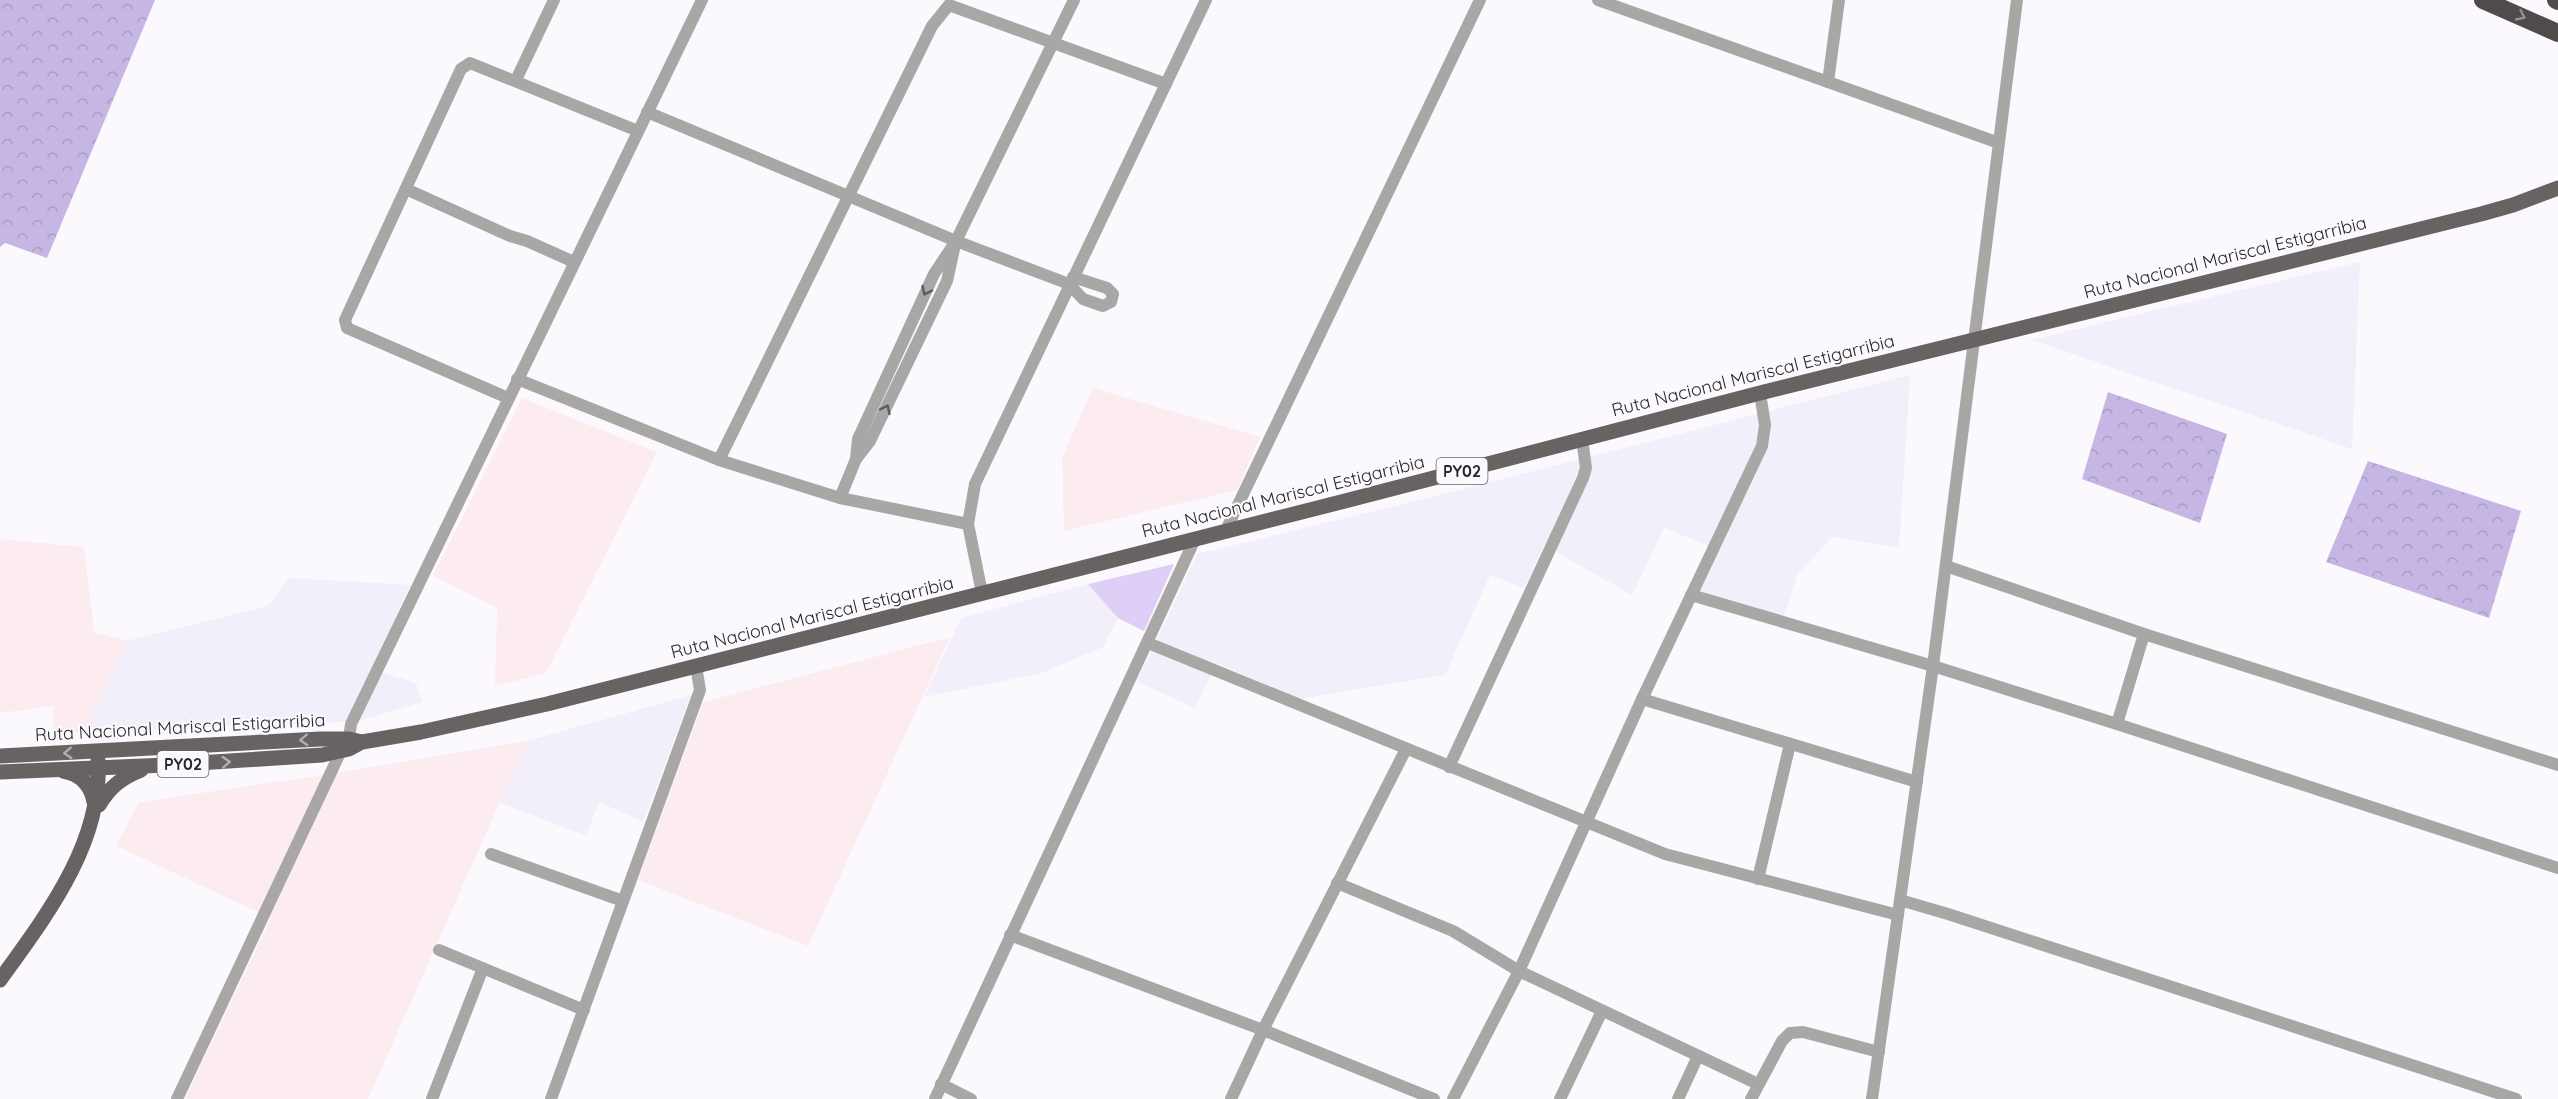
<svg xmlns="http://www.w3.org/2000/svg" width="2558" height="1099" viewBox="0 0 2558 1099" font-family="Quicksand,sans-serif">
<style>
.built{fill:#f2eefa}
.industrial{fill:#fcecf0}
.green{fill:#ddcff5}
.forest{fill:url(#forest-crowns)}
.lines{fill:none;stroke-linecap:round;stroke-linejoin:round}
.minor{stroke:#a9a7a6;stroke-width:12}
.major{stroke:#666362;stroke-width:15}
.highway{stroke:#4f4b4a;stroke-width:18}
.oneway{stroke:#949192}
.oneway2{stroke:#5c5b5c}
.oneway3{stroke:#b0aeb0}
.labels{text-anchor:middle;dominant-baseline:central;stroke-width:4.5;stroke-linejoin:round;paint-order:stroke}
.shield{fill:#fbf9fe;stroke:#68676a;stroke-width:1.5}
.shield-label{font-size:16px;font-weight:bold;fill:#29282a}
.street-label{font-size:18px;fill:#29282a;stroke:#fbf9fe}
</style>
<defs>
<pattern id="forest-crowns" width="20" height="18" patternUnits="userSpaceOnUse" patternTransform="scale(1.5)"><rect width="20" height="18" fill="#c6b6e3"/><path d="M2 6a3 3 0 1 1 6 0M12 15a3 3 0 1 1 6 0" fill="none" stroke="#aa9cc3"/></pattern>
</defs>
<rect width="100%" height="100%" fill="#fbf9fe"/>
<g class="built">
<path d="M2360,262L2352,449L2031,340L2199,300Z"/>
<path d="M1910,375L1899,547L1832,537L1797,575L1784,617L1697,592L1717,549L1664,528L1632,595L1544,545L1524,588L1490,575L1445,675L1299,699L1217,663L1195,708L1137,682L1197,554L1404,504Z"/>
<path d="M289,578L410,585L371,669L416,683L422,702L358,721L84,732L126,641L268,606Z"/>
<path d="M1088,584L1118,618L1103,647L1042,673L924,697L961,618Z"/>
<path d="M691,695L643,822L599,802L586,836L499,802L527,741Z"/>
</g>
<g class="industrial">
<path d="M1093,388L1260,437L1237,490L1064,531L1062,458Z"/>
<path d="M522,398L657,452L546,673L495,686L497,608L433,576Z"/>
<path d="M0,539L84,547L94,632L126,641L84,732L53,734L54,706L0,713Z"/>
<path d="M950,637L808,946L638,880L703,702Z"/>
<path d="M527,741L368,1099H185L271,918L116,846L139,802L331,774Z"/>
</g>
<path class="green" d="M1174,564L1144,631L1118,618L1088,584Z"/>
<g class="forest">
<path d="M0,0H155L47,258L5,243L0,247Z"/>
<path d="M2108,392L2227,434L2200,523L2082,479Z"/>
<path d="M2368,461L2521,511L2489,618L2326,562Z"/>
</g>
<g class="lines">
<g class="minor">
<path d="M1598,0L1999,143"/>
<path d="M516,80L554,0"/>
<path d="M1828,82L1839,0"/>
<path d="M647,112L956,241L1069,284L1083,299L1103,306L1111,302L1113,294L1107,288L1073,277"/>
<path d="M406,189L510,236L527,241L574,262"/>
<path d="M517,379L719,460L840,498L968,524"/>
<path d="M508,398L347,328L345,320L461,69L470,63L638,131"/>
<path d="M856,459L870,441L947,281L954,249"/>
<path d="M719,460L932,26L949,5L1166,84"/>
<path d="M840,498L856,459L858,439L934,274L956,241L1074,0"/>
<path d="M1225,532L1480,0"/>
<path d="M1946,566L2144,634L2558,765"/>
<path d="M982,593L968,524L975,484L1206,0"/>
<path d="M1691,595L1933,666L2117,724L2558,868"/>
<path d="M1148,643L1665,854L1898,915"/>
<path d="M1642,699L1917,782"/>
<path d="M2117,724L2144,634"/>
<path d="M349,739L351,724L702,0"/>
<path d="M1449,767L1583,478L1586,468L1582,439"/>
<path d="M491,854L623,901"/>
<path d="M1758,879L1790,744"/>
<path d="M1337,883L1453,931L1519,971L1758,1084"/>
<path d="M1900,900L1948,914L2516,1099"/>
<path d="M1010,935L1263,1030L1434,1099"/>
<path d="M439,950L584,1010"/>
<path d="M941,1084L971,1099"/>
<path d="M177,1099L341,751"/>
<path d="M432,1099L483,968"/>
<path d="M551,1099L700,690L696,666"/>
<path d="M935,1099L1195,539"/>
<path d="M1231,1099L1263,1030L1406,749"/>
<path d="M1453,1099L1519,971L1642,699L1762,446L1765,425L1760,393"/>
<path d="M1560,1099L1602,1011"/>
<path d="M1678,1099L1698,1056"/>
<path d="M1751,1099L1782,1041L1790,1033L1803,1032L1879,1052"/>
<path d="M1872,1099L1933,666L2017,0"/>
</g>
<g class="major">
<path d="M0,756L320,739H349L362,742"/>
<path d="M63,771C81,774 91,785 94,802"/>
<path d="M0,772L167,765L322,755L349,749L362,742L421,732L547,704L1345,501L1760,393L2481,214L2513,205L2558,188"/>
<path d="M99,805C110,787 121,778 141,770"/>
<path d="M0,980C46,916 103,843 98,760"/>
</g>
<g class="highway">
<path d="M2483,0L2558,33"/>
<path d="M2556,0L2558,1"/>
</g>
</g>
<defs><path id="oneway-chevron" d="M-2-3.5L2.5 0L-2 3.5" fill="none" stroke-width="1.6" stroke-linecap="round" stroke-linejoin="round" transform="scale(1.5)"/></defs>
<use class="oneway" href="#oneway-chevron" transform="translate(2521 16) rotate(25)"/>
<g class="oneway2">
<use href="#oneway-chevron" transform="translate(926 291) rotate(115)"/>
<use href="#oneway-chevron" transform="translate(886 409) rotate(-65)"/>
</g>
<g class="oneway3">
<use href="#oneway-chevron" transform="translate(304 740) rotate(177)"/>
<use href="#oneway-chevron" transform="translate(68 753) rotate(177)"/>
<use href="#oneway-chevron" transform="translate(226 762) rotate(-3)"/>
</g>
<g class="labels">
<g class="shield">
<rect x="1436.5" y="458" width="51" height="26" rx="4.5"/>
<rect x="157.5" y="751" width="51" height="26" rx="4.5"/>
</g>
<g class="shield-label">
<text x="1462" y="471">PY02</text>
<text x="183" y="764">PY02</text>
</g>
<g class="street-label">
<text transform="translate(2225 257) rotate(-14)">Ruta Nacional Mariscal Estigarribia</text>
<text transform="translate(1753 375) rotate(-14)">Ruta Nacional Mariscal Estigarribia</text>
<text transform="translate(1283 496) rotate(-14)">Ruta Nacional Mariscal Estigarribia</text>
<text transform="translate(812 617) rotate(-14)">Ruta Nacional Mariscal Estigarribia</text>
<text transform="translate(180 727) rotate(-3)">Ruta Nacional Mariscal Estigarribia</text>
</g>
</g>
</svg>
